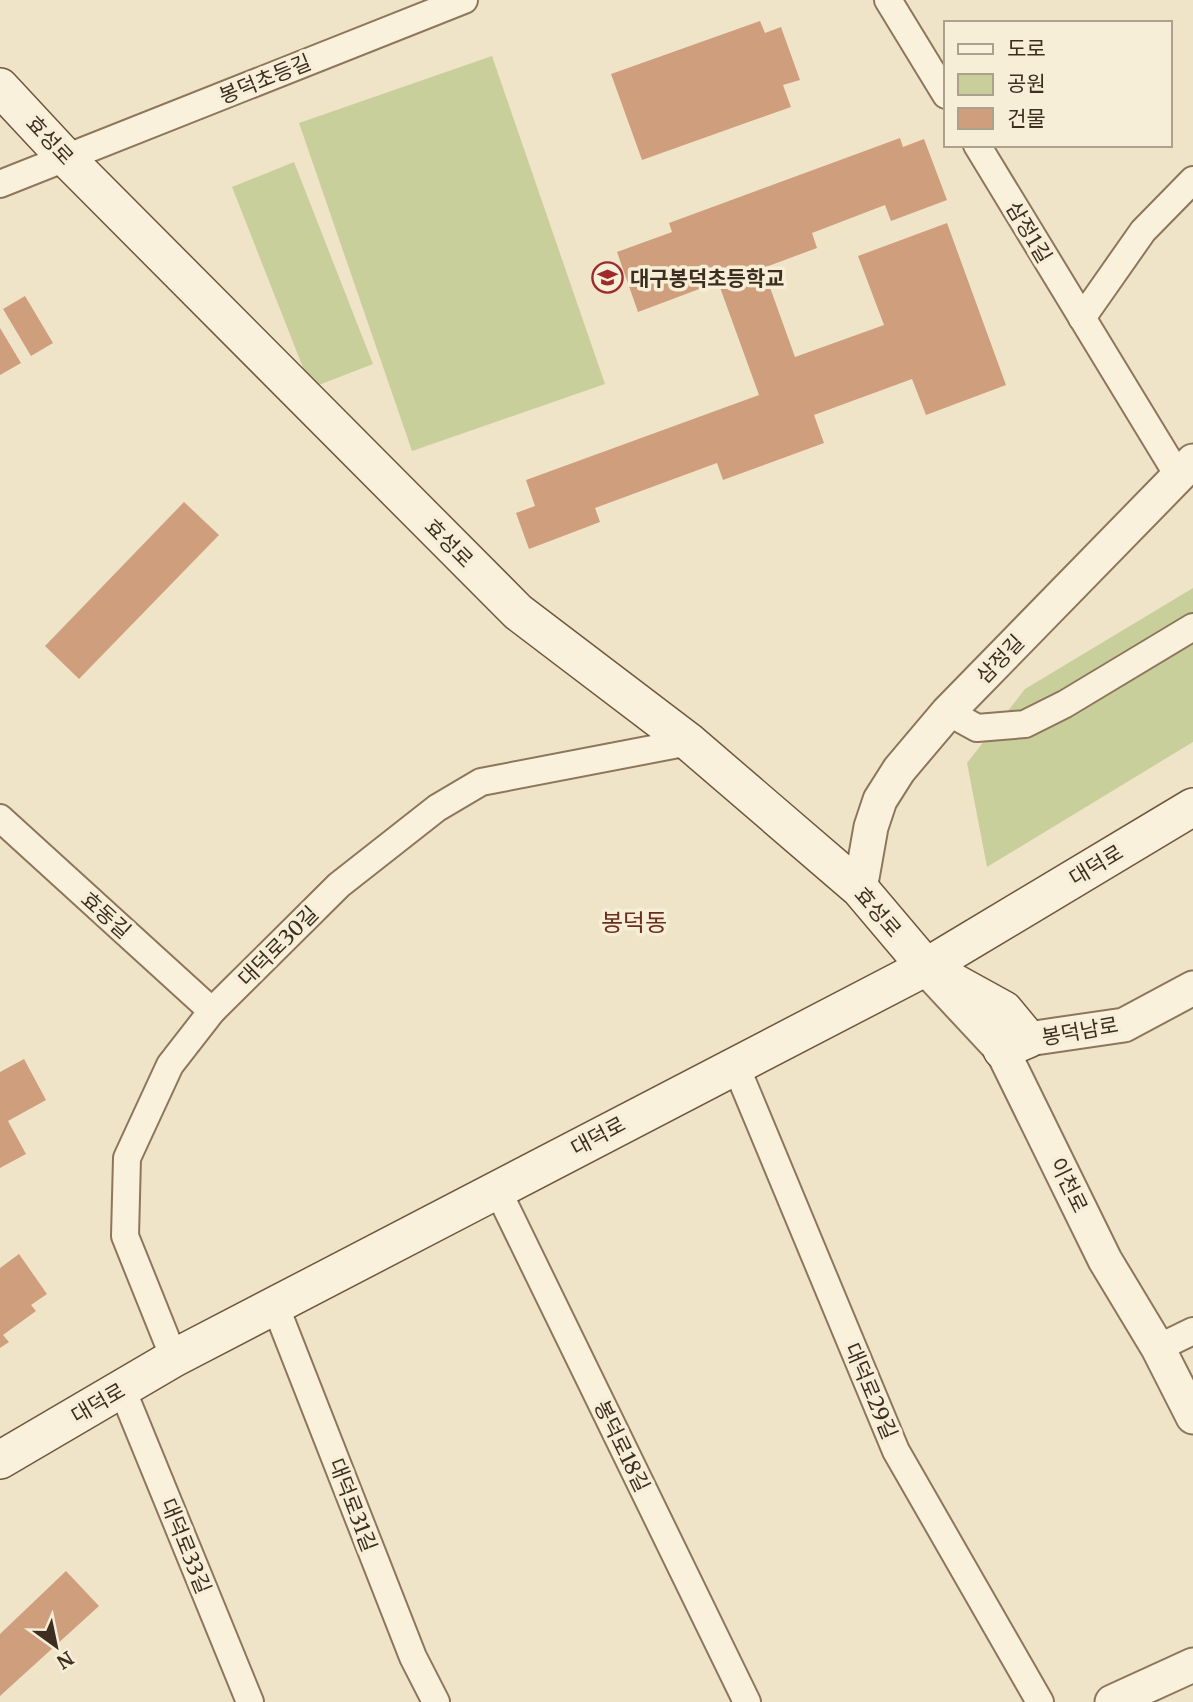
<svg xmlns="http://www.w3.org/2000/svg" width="1193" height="1702" viewBox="0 0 1193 1702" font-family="Merriweather,'Noto Sans KR',serif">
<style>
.park{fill:#c9cf9b}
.building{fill:#cf9f7d}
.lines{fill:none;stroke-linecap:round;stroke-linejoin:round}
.minor-casing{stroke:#8d765c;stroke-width:30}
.tertiary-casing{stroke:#8d765c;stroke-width:37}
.secondary-casing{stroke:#6f573f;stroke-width:40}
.minor{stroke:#faf1dc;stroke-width:26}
.tertiary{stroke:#faf1dc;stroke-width:33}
.secondary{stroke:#faf1dc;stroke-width:37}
.labels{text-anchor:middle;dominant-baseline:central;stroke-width:7;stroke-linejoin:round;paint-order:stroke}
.street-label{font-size:21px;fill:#3d2e20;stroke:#f7eed8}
.poi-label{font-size:21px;font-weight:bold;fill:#3d2e20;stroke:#f7eed8;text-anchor:start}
.quarter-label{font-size:24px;fill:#6b2e1e;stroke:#f7eed8}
</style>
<rect width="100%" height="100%" fill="#f0e4c8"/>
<g class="park">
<path d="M492,56L605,384L412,451L299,123Z"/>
<path d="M294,162L373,364L311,388L232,187Z"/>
<path d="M1193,588V742L987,867L967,763L1025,689Z"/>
</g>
<g class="building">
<path d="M760,21L765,33L781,27L800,80L783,85L791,107L642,160L611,74Z"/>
<path d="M900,138L903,147L924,139L947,200L891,221L885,205L812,233L817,248L763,268L795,357L884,325L858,256L947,223L1006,385L926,415L912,379L814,415L824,443L723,480L717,463L595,508L600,522L529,549L516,513L535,506L526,480L759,395L714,271L698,277L702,288L638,312L617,252L672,232L669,223Z"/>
<path d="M25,296L53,343L31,356L3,309Z"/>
<path d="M0,328L21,363L0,375Z"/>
<path d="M184,502L219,535L79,679L45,646Z"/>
<path d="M24,1059L46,1100L8,1121L26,1154L0,1168V1072Z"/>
<path d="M19,1254L47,1294L31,1305L36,1311L3,1335L9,1342L0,1348V1268Z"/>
<path d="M66,1571L99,1606L0,1696V1634Z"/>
</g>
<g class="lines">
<defs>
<g id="minor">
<path d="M888,0L946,95"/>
<path d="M977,145L1179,477"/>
<path d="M0,184L464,0"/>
<path d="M1082,318L1143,231L1193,180"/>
<path d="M948,712L977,728L1025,724L1065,704L1193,627"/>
<path d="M0,818L212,1011"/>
<path d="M735,1064L896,1451L1040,1702"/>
<path d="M497,1189L747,1702"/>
<path d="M275,1305L413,1657L436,1702"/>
<path d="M1158,1348L1193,1331"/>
<path d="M174,1358L125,1236L127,1158L170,1065L212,1011L339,885L437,808L481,782L689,742"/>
<path d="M122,1389L250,1702"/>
</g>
<g id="tertiary">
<path d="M860,889L871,827L880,800L899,770L948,712L1193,461"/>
<path d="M934,977L1002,1050L1105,1260L1158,1348L1193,1417"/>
<path d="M1028,1039L1124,1025L1193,988"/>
<path d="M1112,1702L1193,1665"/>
</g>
<g id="secondary">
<path d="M0,87L66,158L518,612L689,742L860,889L926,967L1004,1010L1028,1039L1002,1050"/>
<path d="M0,1460L174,1358L926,967L1193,807"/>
</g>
</defs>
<use href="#minor" class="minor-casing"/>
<use href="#tertiary" class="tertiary-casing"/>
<use href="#secondary" class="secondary-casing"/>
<use href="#minor" class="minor"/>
<use href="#tertiary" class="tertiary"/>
<use href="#secondary" class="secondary"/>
</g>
<defs>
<symbol id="school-ring" viewBox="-11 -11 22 22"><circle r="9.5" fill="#f7eed8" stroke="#9e2a2b" stroke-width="1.5"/><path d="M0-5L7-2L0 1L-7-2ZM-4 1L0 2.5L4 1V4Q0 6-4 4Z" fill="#9e2a2b"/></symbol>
</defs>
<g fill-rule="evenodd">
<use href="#school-ring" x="590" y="260" width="35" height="35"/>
</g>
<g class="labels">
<g class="street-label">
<text transform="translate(265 79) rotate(-22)">봉덕초등길</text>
<text transform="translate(50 140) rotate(47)">효성로</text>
<text transform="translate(1029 232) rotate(59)">삼정1길</text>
<text transform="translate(449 543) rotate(45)">효성로</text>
<text transform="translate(1000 659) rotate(-46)">삼정길</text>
<text transform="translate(1096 865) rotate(-31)">대덕로</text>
<text transform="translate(878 912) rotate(49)">효성로</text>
<text transform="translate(106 915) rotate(42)">효동길</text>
<text transform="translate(278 946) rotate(-45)">대덕로30길</text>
<text transform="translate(1080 1031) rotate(-10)">봉덕남로</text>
<text transform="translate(598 1136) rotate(-28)">대덕로</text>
<text transform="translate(1069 1185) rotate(64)">이천로</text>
<text transform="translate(871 1391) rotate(67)">대덕로29길</text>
<text transform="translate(98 1403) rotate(-30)">대덕로</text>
<text transform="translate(622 1446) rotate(64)">봉덕로18길</text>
<text transform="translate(353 1505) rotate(69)">대덕로31길</text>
<text transform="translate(186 1546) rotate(68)">대덕로33길</text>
</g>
<g class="poi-label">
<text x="630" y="278">대구봉덕초등학교</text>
</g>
<g class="quarter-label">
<text x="634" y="922">봉덕동</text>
</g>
</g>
<rect x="944" y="21" width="228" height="126" fill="#f7eed8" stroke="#ada18e" stroke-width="2"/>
<rect x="958" y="44" width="35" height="10" fill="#faf1dc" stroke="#ada18e" stroke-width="2"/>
<text x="1007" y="56" font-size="21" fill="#3d2e20">도로</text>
<rect x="958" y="74" width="35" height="21" fill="#c9cf9b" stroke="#ada18e" stroke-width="2"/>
<text x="1007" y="91" font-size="21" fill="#3d2e20">공원</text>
<rect x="958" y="108" width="35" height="21" fill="#cf9f7d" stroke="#ada18e" stroke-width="2"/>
<text x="1007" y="126" font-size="21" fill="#3d2e20">건물</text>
<g transform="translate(56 1646) rotate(147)" stroke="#f7eed8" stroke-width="5" paint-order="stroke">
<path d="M0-5L12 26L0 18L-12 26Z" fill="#3d2e20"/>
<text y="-10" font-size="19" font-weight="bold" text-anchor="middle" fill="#3d2e20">N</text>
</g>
</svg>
